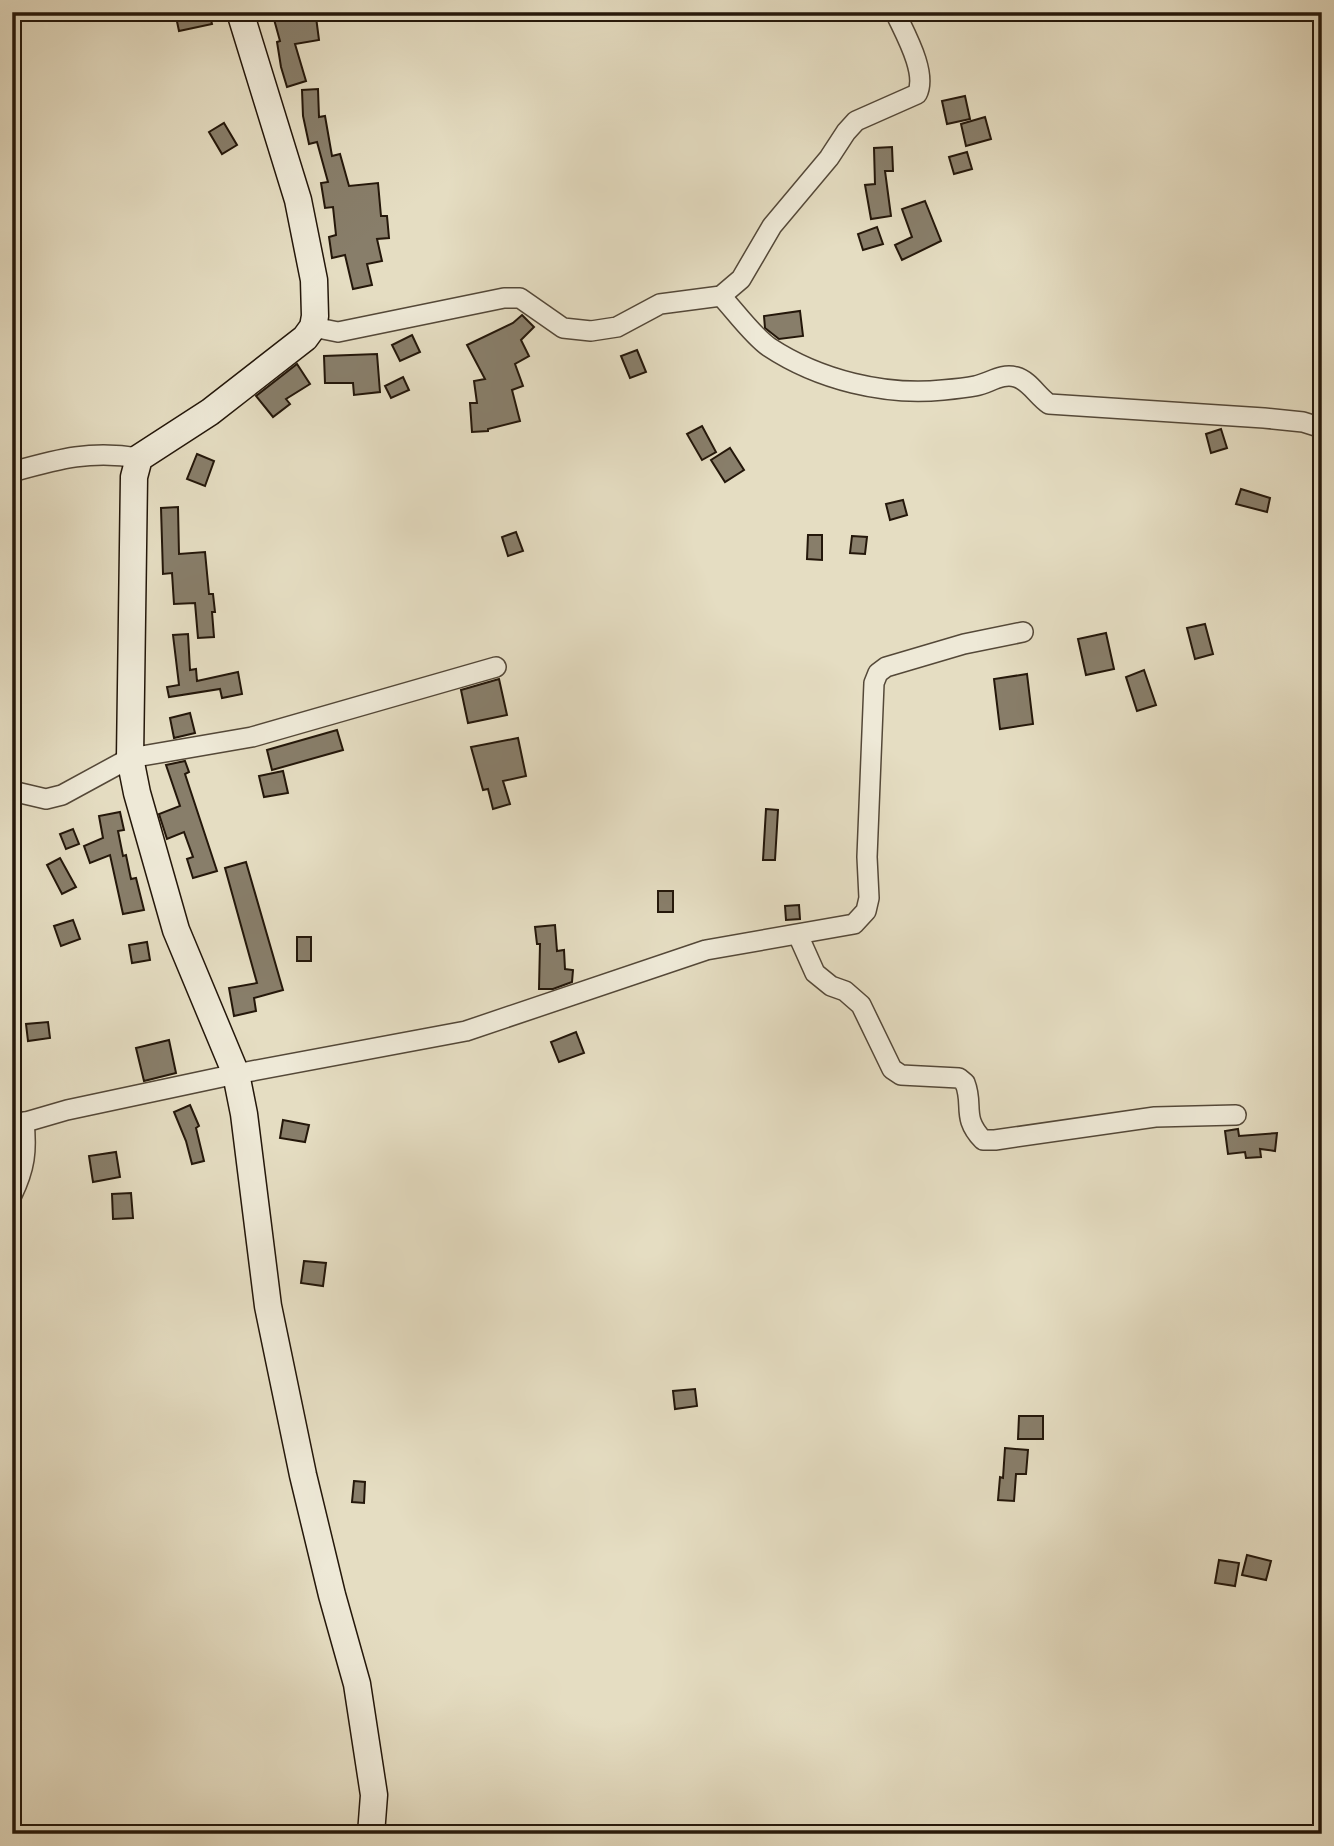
<svg xmlns="http://www.w3.org/2000/svg" width="1334" height="1846" viewBox="0 0 1334 1846" font-family="'IM FELL Double Pica',serif">
<style>
.building{fill:#887e6a;stroke:#24170a;stroke-width:2}
.lines{fill:none;stroke-linecap:round;stroke-linejoin:round}
.street-casing{stroke:#544838;stroke-width:22}
.secondary-casing{stroke:#24170a;stroke-width:29}
.street{stroke:#eee9d7;stroke-width:19}
.secondary{stroke:#eee9d7;stroke-width:26}
</style>
<rect width="100%" height="100%" fill="#e5ddc2"/>
<filter id="stains"><feTurbulence type="fractalNoise" baseFrequency=".00286" numOctaves="4"/><feColorMatrix values="0 0 0 0 .2 0 0 0 0 .09 0 0 0 0 .02 0 0 0 .5 -.17"/></filter>
<radialGradient id="worn" r=".72"><stop offset=".6" stop-color="#630" stop-opacity="0"/><stop offset="1" stop-color="#630" stop-opacity=".3"/></radialGradient>
<g class="building">
<path d="M175,12H209L212,24L179,31Z"/>
<path d="M272,12H292L294,20L316,17L319,40L295,44L306,81L287,87L281,67L277,42L280,41Z"/>
<path d="M318,89L319,117L325,116L332,156L340,154L349,186L378,183L381,216H387L389,238L377,239L382,261L367,264L372,285L353,289L345,255L332,258L329,237L336,235L333,207L325,208L321,183L328,182L317,142L309,144L303,116L302,90Z"/>
<path d="M965,96L970,119L947,124L942,101Z"/>
<path d="M985,117L991,139L966,146L961,124Z"/>
<path d="M224,123L237,145L222,154L209,132Z"/>
<path d="M892,147L893,171H885L891,216L871,219L865,185L875,184L874,148Z"/>
<path d="M967,152L972,169L954,174L949,157Z"/>
<path d="M925,201L941,241L902,260L895,245L912,237L902,209Z"/>
<path d="M877,227L883,244L863,250L858,234Z"/>
<path d="M800,311L803,336L779,339L765,328L764,316Z"/>
<path d="M522,315L534,327L521,340L529,356L515,364L523,386L512,390L520,421L488,429V431L472,432L470,403H477L474,381L485,379L467,345L513,323Z"/>
<path d="M412,335L420,352L400,361L392,345Z"/>
<path d="M637,350L646,372L630,378L621,356Z"/>
<path d="M377,354L380,392L354,395L353,383H325L324,356Z"/>
<path d="M297,364L310,384L286,399L290,404L273,417L256,396Z"/>
<path d="M403,377L409,390L391,398L385,386Z"/>
<path d="M702,426L716,452L702,460L687,434Z"/>
<path d="M1221,429L1227,448L1211,453L1206,434Z"/>
<path d="M730,448L744,470L725,482L711,460Z"/>
<path d="M197,454L214,461L205,486L187,479Z"/>
<path d="M1241,489L1270,498L1267,512L1236,504Z"/>
<path d="M903,500L907,515L890,520L886,504Z"/>
<path d="M178,507L179,554L205,552L209,594H213L215,612H212L214,637L198,638L195,603L174,604L172,573L163,574L161,508Z"/>
<path d="M516,532L523,551L508,556L502,537Z"/>
<path d="M808,535H822V560L807,559Z"/>
<path d="M852,536L867,537L865,554L850,553Z"/>
<path d="M1205,624L1213,654L1195,659L1187,628Z"/>
<path d="M1106,633L1114,669L1086,675L1078,639Z"/>
<path d="M188,634L190,670L196,669L197,681L238,672L242,694L222,698L220,689L169,697L167,687L179,685L173,635Z"/>
<path d="M1144,670L1156,705L1137,711L1126,677Z"/>
<path d="M1027,674L1033,724L1000,729L994,679Z"/>
<path d="M499,679L507,715L468,723L461,690Z"/>
<path d="M190,713L195,733L174,738L170,718Z"/>
<path d="M337,730L343,750L272,770L267,750Z"/>
<path d="M518,738L526,776L503,781L510,804L493,809L488,789L483,790L471,747Z"/>
<path d="M185,761L189,772L185,774L217,871L193,878L187,859L193,857L184,832L167,839L159,814L180,806L166,765Z"/>
<path d="M283,771L288,793L264,797L259,776Z"/>
<path d="M766,809L778,810L775,860H763Z"/>
<path d="M120,812L124,830L118,831L123,856L126,855L131,879L136,878L144,910L123,914L110,855L90,863L84,846L103,838L99,816Z"/>
<path d="M73,829L79,844L66,849L60,834Z"/>
<path d="M60,858L76,887L62,894L47,865Z"/>
<path d="M246,862L283,990L254,998L256,1011L234,1016L229,988L257,983L225,868Z"/>
<rect x="658" y="891" width="15" height="21"/>
<path d="M799,905L800,919L786,920L785,906Z"/>
<path d="M73,920L80,939L61,946L54,926Z"/>
<path d="M555,925L557,951L564,950L565,969L573,970L572,982L553,989H539L540,944H537L535,927Z"/>
<rect x="297" y="937" width="14" height="24"/>
<path d="M147,942L150,960L132,963L129,945Z"/>
<path d="M48,1022L50,1038L28,1041L26,1024Z"/>
<path d="M576,1032L584,1053L559,1062L551,1042Z"/>
<path d="M169,1040L176,1073L144,1081L136,1048Z"/>
<path d="M190,1105L199,1126L196,1128L204,1161L192,1164L186,1141L174,1112Z"/>
<path d="M283,1120L309,1125L305,1142L280,1138Z"/>
<path d="M1238,1129L1239,1136L1277,1133L1275,1151L1260,1149L1261,1157L1246,1158L1245,1152L1228,1154L1225,1131Z"/>
<path d="M116,1152L120,1177L93,1182L89,1156Z"/>
<path d="M131,1193L133,1218L113,1219L112,1194Z"/>
<path d="M304,1261L326,1263L323,1286L301,1283Z"/>
<path d="M695,1389L697,1406L675,1409L673,1391Z"/>
<path d="M1019,1416H1043V1439H1018Z"/>
<path d="M1005,1448L1028,1450L1026,1474H1016L1014,1501L998,1500L1000,1477L1003,1478Z"/>
<path d="M354,1481L365,1482L364,1503L352,1502Z"/>
<path d="M1247,1555L1271,1561L1266,1580L1242,1575Z"/>
<path d="M1219,1560L1239,1563L1235,1586L1215,1583Z"/>
</g>
<g class="lines">
<defs>
<g id="street">
<path d="M721,296C735,311 753,336 769,347C819,380 885,396 943,390C954,389 965,388 975,386C990,383 1001,373 1016,377C1030,381 1037,396 1049,404L1264,418L1303,422L1322,428"/>
<path d="M313,327L338,332L504,298H520L563,328L591,331L617,327L660,304L721,296L741,279L772,226L829,158L846,132L856,121L917,94C928,73 904,32 895,12"/>
<path d="M12,472C59,459 90,450 139,458"/>
<path d="M12,791L46,799L62,795L130,758L252,737L496,667"/>
<path d="M798,935L815,973L831,986L845,991L861,1005L892,1069L901,1075L959,1078L965,1083C974,1106 961,1117 983,1140H995L1155,1117L1236,1115"/>
<path d="M12,1126L67,1110L236,1074L466,1031L706,950L854,924L866,911L869,898L867,857L874,683L878,673L886,667L964,644L1023,632"/>
<path d="M12,1195C25,1168 27,1151 24,1122"/>
</g>
<path id="secondary" d="M240,12L298,200L314,280L315,316L313,327L305,338L210,412L139,458L134,477L130,758L137,793L176,930L236,1074L244,1114L268,1306L303,1475L332,1595L357,1684L374,1795L371,1834"/>
</defs>
<use href="#street" class="street-casing"/>
<use href="#secondary" class="secondary-casing"/>
<use href="#street" class="street"/>
<use href="#secondary" class="secondary"/>
</g>
<rect width="1334" height="1846" fill="none" stroke="#e5ddc2" stroke-width="42"/>
<rect x="14" y="14" width="1306" height="1818" fill="none" stroke="#24170a" stroke-width="3.5"/>
<rect x="21" y="21" width="1292" height="1804" fill="none" stroke="#24170a" stroke-width="2"/>
<rect width="100%" height="100%" filter="url(#stains)"/>
<rect width="100%" height="100%" fill="url(#worn)"/>
</svg>
